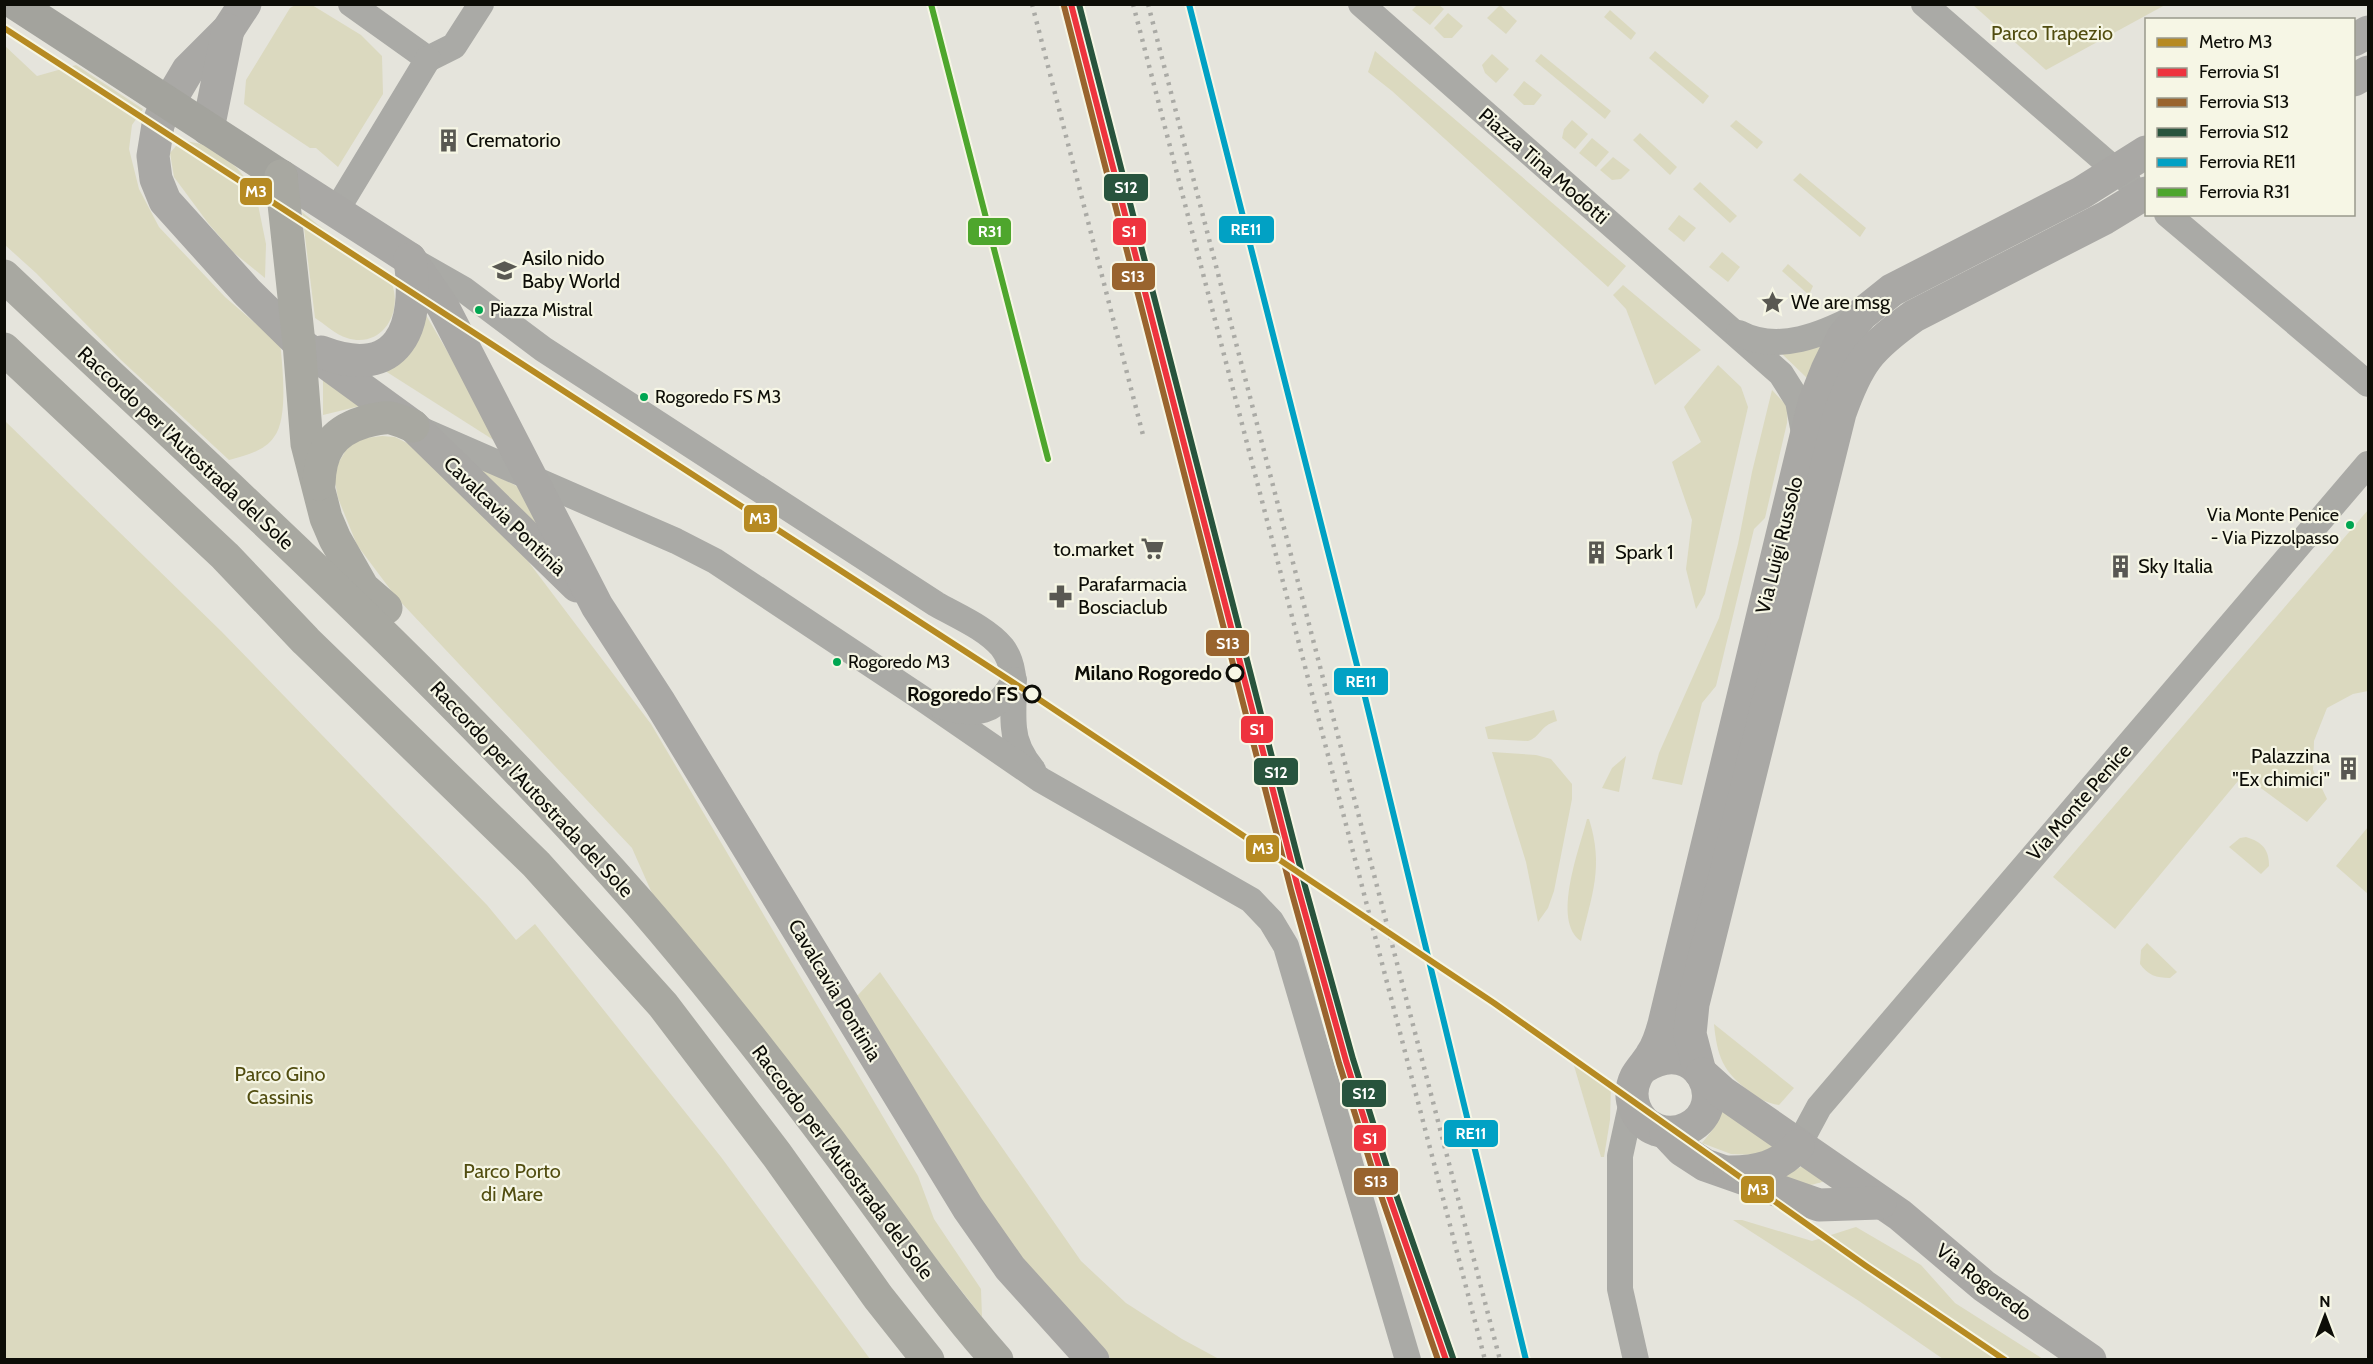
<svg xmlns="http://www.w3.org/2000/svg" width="2373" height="1364" viewBox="0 0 2373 1364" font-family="Cabin,sans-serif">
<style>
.green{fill:#dbd9bf}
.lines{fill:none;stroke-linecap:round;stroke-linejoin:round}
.street{stroke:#aaaaa6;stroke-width:26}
.secondary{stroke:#a9a8a5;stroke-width:33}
.primary{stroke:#a3a39d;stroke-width:33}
.highway{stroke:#a8a8a1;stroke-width:33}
.rail{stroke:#aaaaa5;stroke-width:4.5;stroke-dasharray:3 6;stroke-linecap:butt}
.rail-1-casing{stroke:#f6f6e5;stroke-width:10}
.rail-2-casing{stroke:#f6f6e5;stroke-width:10}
.rail-3-casing{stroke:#f6f6e5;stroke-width:10}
.rail-4-casing{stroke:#f6f6e5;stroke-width:10}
.rail-5-casing{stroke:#f6f6e5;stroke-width:10}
.rail-1{stroke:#ee333e;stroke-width:6}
.rail-2{stroke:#99642e;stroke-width:6}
.rail-3{stroke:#28543d;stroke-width:6}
.rail-4{stroke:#01a1c4;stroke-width:6}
.rail-5{stroke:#4ea62d;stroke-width:6}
.metro-1-casing{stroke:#f6f6e5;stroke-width:10}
.metro-1{stroke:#b68a22;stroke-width:6}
.bus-dot{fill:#00a651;stroke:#f6f6e5;stroke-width:2}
.stop-dot{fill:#f6f6e5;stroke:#0d0d07;stroke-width:3}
.labels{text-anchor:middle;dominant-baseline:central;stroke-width:4.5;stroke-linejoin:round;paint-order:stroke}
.bus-label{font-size:18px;fill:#0d0d07;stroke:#f6f6e5;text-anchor:start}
.park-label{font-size:20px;fill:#514d10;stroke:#f6f6e5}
.poi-label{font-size:20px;fill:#0d0d07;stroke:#f6f6e5;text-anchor:start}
.street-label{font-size:20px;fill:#0d0d07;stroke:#f6f6e5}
.stop-label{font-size:20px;font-weight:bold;fill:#0d0d07;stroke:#f6f6e5;text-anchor:end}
.line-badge{stroke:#f6f6e5;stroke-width:2}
.badge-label{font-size:16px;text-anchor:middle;font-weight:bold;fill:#fff}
</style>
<rect width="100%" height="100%" fill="#e5e4dc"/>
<g class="green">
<path d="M295,5H312L361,35L382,56L383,94L338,167L316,148H310L244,104L246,80L290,8Z"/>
<path d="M1417,5H1439L1444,9L1430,25L1412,10Z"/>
<path d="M1500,5L1517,21L1506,34L1487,18Z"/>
<path d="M1973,5H2165L2046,70Z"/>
<path d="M1610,10L1636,33L1631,40L1604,17Z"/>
<path d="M1448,13L1463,26L1452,38H1444L1434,28Z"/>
<path d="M4,45L37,76L76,65L143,109L132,125L129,149L139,189L159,227L225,297L255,323L280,340C282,364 289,418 274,437C265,451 244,456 229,460L121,360L36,273L5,245Z"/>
<path d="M1375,51L1626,266L1608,287L1392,91L1368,72Z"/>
<path d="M1655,51L1709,96L1703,104L1649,58Z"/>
<path d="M1492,54L1509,69L1496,83L1485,73L1482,65Z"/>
<path d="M1541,54L1611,111L1605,119L1535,61Z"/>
<path d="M1524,81L1542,95L1534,105H1524L1513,95Z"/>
<path d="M1572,120L1588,134L1575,149L1562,138L1564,129Z"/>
<path d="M1736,120L1763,142L1757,149L1730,126Z"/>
<path d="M1640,133L1677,167L1670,175L1633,140Z"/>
<path d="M1592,138L1609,152L1596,167L1579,153Z"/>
<path d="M186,141L211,146L237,168L255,190L266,244L265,278L233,252L208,223L174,177L170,153L176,146Z"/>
<path d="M1613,157L1630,170L1621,179L1612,180L1600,170Z"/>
<path d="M1800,173L1866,228L1860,237L1793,180Z"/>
<path d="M1700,182L1737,216L1730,223L1693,189Z"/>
<path d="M302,212L392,284C403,314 381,349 347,338C336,335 325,324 315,318Z"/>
<path d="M1679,215L1696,228L1684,242L1668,229Z"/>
<path d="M1722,252L1740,267L1728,282L1709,267Z"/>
<path d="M1788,264L1813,286L1809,295L1782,271Z"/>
<path d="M1623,285L1701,350L1655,385L1626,309L1613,295Z"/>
<path d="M423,310L503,446L379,367Z"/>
<path d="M1828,341L1807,378L1780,352Z"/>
<path d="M1718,365L1741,387L1748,407L1705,594L1696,609L1686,569L1692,520L1672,462L1701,442L1684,407Z"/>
<path d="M323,373L364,405L323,415Z"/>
<path d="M1772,390L1788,407L1787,423L1765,518L1754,529L1716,686L1702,703L1682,785L1652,779L1659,753L1719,618L1738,544L1752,472Z"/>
<path d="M5,421L221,631L487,905L516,940L535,924L721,1157L870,1359H5Z"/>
<path d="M382,436L395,437L409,444L515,544L651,724L918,1176L934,1219L981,1289L982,1317L655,900L632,848L396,597L357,545L338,498L334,477L336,467L346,450L358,439Z"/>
<path d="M467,460L524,490L556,552Z"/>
<path d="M2368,510V691L2353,694L2327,708L2314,741L2313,770L2327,799L2307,822L2243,775L2115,929L2053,877Z"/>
<path d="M1554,710L1557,721C1539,726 1541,737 1528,741L1488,739L1485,727Z"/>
<path d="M1492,752L1536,755L1551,759L1572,784V799L1554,891L1548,908L1538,922L1526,862Z"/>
<path d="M1626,756L1619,792L1602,788L1612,768Z"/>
<path d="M1587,819H1589C1604,867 1592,894 1581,941C1551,921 1580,848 1587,819Z"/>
<path d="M2368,827V894L2336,866Z"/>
<path d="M2246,837C2262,842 2269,849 2269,866L2261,874L2229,847L2240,838Z"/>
<path d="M2147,943L2177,972L2170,978C2156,978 2148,975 2140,964L2141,950Z"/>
<path d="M880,972L1081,1261L1126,1303L1182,1339L1219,1359H1111L1031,1270L974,1193L857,996Z"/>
<path d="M1714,1024L1794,1088L1779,1105C1766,1103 1760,1099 1749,1091C1723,1072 1717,1056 1714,1024Z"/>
<path d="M1572,1059L1611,1084L1610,1120L1604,1157H1601Z"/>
<path d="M1722,1110L1777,1146L1754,1155L1731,1154L1702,1143L1714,1128Z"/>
<path d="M1806,1165L1829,1179C1811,1187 1800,1187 1781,1184L1786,1173Z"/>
<path d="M1733,1220H1742L1812,1241L1856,1227L1921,1265L1955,1303L2043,1359H1943L1859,1301Z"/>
</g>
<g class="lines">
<g class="street">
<path d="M351,4L428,59"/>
<path d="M1361,4L1781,374L1798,401L1804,433"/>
<path d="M1924,4L2128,181"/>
<path d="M428,59L454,46L481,4"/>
<path d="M336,211L428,59"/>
<path d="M2167,214L2368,384"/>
<path d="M412,260L463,289L543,349L936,604C957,616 986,628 1002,647C1020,670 1011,702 1014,728C1015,744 1024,759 1033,770"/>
<path d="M1739,333C1778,354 1823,334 1858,316"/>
<path d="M424,431L676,541L715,561L926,701L1041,780L1251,900L1271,921L1286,946L1408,1360"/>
<path d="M941,706C975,717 997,714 1014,680"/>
<path d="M1632,1101L1620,1156V1289L1636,1360"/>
<path d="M1798,1146L1819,1107L2368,464"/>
</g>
<g class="secondary">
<path d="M245,4L228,30L188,70L162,114L158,125L153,156L156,179L165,201L247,292L299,343L413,426L577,586"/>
<path d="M2354,40L2368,32"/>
<path d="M2354,80L2368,72"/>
<path d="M208,129L228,30"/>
<path d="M281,176L410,259L443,307L597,606L660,703L968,1208L1010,1268L1093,1360"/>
<path d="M321,352C399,382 420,327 410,259"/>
<path d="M1644,1067C1697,1032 1733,1105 1688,1128C1678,1133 1668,1134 1657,1130C1636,1123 1626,1097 1636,1077C1640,1069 1648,1062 1652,1054C1658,1045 1661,1035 1664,1024L1814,403L1827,370L1843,337L1862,314L1892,290L2081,193L2146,152"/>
<path d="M1700,1072L1690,1034L1693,1004L1840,413C1858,362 1869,348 1914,316L2105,218L2146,193"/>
<path d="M1702,1074L1722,1092L1900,1215L1984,1286L2090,1360"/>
<path d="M1666,1133L1682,1150L1705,1165L1819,1205L1880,1203"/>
<path d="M1730,1172C1758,1172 1779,1167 1798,1146"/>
</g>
<path class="primary" d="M16,4L281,176"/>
<g class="highway">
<path d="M281,176L299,343L307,444L326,518L335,539L363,588L386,608"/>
<path d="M4,276C221,481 444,680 641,905C717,993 788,1085 857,1178C902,1239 946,1303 997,1360"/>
<path d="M4,349L225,556L306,641L536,864L663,1005L777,1155L878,1297L928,1360"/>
<path d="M319,484C320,452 331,432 364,422C372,420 383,417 391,418C398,420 406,423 413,426"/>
</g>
<g class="rail">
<path d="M1032,4L1143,435"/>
<path d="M1133,4L1485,1360"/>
<path d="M1148,4L1500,1360"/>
</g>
<defs>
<path id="rail-1" d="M1071,4L1298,888L1346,1061L1383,1179L1446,1360"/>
<path id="rail-2" d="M1064,6L1291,890L1339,1063L1376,1181L1438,1360"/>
<path id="rail-3" d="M1079,4L1305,886L1353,1059L1390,1177L1453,1358"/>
<path id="rail-4" d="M1189,4L1365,697L1526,1360"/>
<path id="rail-5" d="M931,4L1048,459"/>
</defs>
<use href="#rail-1" class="rail-1-casing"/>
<use href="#rail-2" class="rail-2-casing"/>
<use href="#rail-3" class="rail-3-casing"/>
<use href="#rail-4" class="rail-4-casing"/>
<use href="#rail-5" class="rail-5-casing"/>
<use href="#rail-1" class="rail-1"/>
<use href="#rail-2" class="rail-2"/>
<use href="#rail-3" class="rail-3"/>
<use href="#rail-4" class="rail-4"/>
<use href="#rail-5" class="rail-5"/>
<defs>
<path id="metro-1" d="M4,28L1031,694L1494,1003L1866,1266L2005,1360"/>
</defs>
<use href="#metro-1" class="metro-1-casing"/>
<use href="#metro-1" class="metro-1"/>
</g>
<defs>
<symbol id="building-bare" viewBox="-9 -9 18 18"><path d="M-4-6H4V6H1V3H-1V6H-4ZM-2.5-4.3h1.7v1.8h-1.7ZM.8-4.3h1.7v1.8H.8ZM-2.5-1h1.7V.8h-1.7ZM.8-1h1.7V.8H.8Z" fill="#595852" stroke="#f6f6e5" stroke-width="2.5" paint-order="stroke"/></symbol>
<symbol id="school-bare" viewBox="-9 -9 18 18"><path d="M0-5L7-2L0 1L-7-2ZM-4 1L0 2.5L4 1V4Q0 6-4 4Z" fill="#595852" stroke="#f6f6e5" stroke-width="2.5" paint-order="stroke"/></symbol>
<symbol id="sight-bare" viewBox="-9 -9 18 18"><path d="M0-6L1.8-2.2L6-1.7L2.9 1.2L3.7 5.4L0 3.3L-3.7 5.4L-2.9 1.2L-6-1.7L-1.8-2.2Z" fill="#595852" stroke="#f6f6e5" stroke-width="2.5" paint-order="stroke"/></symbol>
<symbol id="supermarket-bare" viewBox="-9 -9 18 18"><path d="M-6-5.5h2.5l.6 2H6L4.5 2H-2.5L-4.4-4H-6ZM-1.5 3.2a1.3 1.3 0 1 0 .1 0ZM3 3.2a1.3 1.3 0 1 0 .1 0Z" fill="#595852" stroke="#f6f6e5" stroke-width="2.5" paint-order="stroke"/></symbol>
<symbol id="pharmacy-bare" viewBox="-9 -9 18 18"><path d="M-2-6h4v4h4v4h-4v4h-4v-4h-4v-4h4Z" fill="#595852" stroke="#f6f6e5" stroke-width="2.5" paint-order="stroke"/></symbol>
</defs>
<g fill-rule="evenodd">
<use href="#building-bare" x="432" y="124" width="33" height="33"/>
<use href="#school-bare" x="488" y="254" width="33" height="33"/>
<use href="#sight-bare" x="1756" y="286" width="33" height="33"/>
<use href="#supermarket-bare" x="1136" y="532" width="33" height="33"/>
<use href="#building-bare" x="1580" y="536" width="33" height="33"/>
<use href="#building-bare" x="2104" y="550" width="33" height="33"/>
<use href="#pharmacy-bare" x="1044" y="580" width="33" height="33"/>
<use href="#building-bare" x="2332" y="752" width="33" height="33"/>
</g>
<g class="bus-dot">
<circle cx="479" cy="310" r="5"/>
<circle cx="644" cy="397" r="5"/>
<circle cx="2350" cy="525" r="5"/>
<circle cx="837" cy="662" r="5"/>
</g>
<g class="stop-dot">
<circle cx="1235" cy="673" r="8"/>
<circle cx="1032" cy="694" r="8"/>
</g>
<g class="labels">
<g class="bus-label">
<text x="490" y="310">Piazza Mistral</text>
<text x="655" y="397">Rogoredo FS M3</text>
<text x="2339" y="515" text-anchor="end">Via Monte Penice<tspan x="2339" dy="23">- Via Pizzolpasso</tspan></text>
<text x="848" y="662">Rogoredo M3</text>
</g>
<g class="park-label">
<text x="2052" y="33">Parco Trapezio</text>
<text x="280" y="1074">Parco Gino<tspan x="280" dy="23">Cassinis</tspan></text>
<text x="512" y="1171">Parco Porto<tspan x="512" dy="23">di Mare</tspan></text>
</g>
<g class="poi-label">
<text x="466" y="140">Crematorio</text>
<text x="522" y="258">Asilo nido<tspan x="522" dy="23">Baby World</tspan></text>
<text x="1791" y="302">We are msg</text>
<text x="1134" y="549" text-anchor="end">to.market</text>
<text x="1615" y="552">Spark 1</text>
<text x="2138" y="566">Sky Italia</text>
<text x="1078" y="584">Parafarmacia<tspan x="1078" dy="23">Bosciaclub</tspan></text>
<text x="2330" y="756" text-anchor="end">Palazzina<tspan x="2330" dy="23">"Ex chimici"</tspan></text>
</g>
<g class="street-label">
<text transform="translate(1544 166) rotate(41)">Piazza Tina Modotti</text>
<text transform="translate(186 448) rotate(43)">Raccordo per l'Autostrada del Sole</text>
<text transform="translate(505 516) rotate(44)">Cavalcavia Pontinia</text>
<text transform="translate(1779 545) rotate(-76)">Via Luigi Russolo</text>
<text transform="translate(532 789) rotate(47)">Raccordo per l'Autostrada del Sole</text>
<text transform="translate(2079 802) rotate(-49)">Via Monte Penice</text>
<text transform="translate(835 990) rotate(59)">Cavalcavia Pontinia</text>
<text transform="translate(843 1162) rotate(53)">Raccordo per l'Autostrada del Sole</text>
<text transform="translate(1984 1282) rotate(37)">Via Rogoredo</text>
</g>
<g class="stop-label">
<text x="1222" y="673">Milano Rogoredo</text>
<text x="1018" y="694">Rogoredo FS</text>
</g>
</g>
<g class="line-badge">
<rect x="1103" y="173" width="46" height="29" rx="6" fill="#28543d"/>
<rect x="239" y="177" width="34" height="29" rx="6" fill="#b68a22"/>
<rect x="1218" y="215" width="57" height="29" rx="6" fill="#01a1c4"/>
<rect x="1112" y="217" width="35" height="29" rx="6" fill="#ee333e"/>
<rect x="967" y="217" width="45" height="29" rx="6" fill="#4ea62d"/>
<rect x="1111" y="262" width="45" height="29" rx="6" fill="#99642e"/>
<rect x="743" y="504" width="35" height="29" rx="6" fill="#b68a22"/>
<rect x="1205" y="629" width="45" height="28" rx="6" fill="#99642e"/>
<rect x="1333" y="667" width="56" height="29" rx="6" fill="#01a1c4"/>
<rect x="1240" y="715" width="34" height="29" rx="6" fill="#ee333e"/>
<rect x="1253" y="757" width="46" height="29" rx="6" fill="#28543d"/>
<rect x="1245" y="834" width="35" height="29" rx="6" fill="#b68a22"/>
<rect x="1341" y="1079" width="46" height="29" rx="6" fill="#28543d"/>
<rect x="1443" y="1119" width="56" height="29" rx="6" fill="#01a1c4"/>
<rect x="1353" y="1124" width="34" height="28" rx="6" fill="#ee333e"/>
<rect x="1353" y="1167" width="46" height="29" rx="6" fill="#99642e"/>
<rect x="1740" y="1175" width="35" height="29" rx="6" fill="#b68a22"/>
</g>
<g class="badge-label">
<text x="1126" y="193">S12</text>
<text x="256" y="197">M3</text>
<text x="1246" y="235">RE11</text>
<text x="1129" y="237">S1</text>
<text x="990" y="237">R31</text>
<text x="1133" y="282">S13</text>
<text x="760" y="524">M3</text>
<text x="1228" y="649">S13</text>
<text x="1361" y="687">RE11</text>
<text x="1257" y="735">S1</text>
<text x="1276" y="778">S12</text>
<text x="1263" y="854">M3</text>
<text x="1364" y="1099">S12</text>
<text x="1471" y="1139">RE11</text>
<text x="1370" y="1144">S1</text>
<text x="1376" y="1187">S13</text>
<text x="1758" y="1195">M3</text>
</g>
<rect width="2373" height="1364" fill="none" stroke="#0d0d07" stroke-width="12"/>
<rect x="2145" y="18" width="210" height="198" fill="#f6f6e5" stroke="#99998c" stroke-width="1.5"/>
<rect x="2157" y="38" width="30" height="9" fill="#b68a22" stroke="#99998c" stroke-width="1.5"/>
<text x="2199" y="48" font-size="18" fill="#0d0d07">Metro M3</text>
<rect x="2157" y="68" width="30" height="9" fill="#ee333e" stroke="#99998c" stroke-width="1.5"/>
<text x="2199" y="78" font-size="18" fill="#0d0d07">Ferrovia S1</text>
<rect x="2157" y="98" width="30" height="9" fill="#99642e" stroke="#99998c" stroke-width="1.5"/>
<text x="2199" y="108" font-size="18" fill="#0d0d07">Ferrovia S13</text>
<rect x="2157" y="128" width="30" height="9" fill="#28543d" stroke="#99998c" stroke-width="1.5"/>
<text x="2199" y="138" font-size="18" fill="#0d0d07">Ferrovia S12</text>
<rect x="2157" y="158" width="30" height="9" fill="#01a1c4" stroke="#99998c" stroke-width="1.5"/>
<text x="2199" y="168" font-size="18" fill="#0d0d07">Ferrovia RE11</text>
<rect x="2157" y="188" width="30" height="9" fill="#4ea62d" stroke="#99998c" stroke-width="1.5"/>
<text x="2199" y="198" font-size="18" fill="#0d0d07">Ferrovia R31</text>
<g transform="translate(2325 1316)" stroke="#f6f6e5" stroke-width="4.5" paint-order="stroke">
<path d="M0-4.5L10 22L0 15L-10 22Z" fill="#0d0d07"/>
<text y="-9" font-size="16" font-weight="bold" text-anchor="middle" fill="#0d0d07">N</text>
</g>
</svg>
